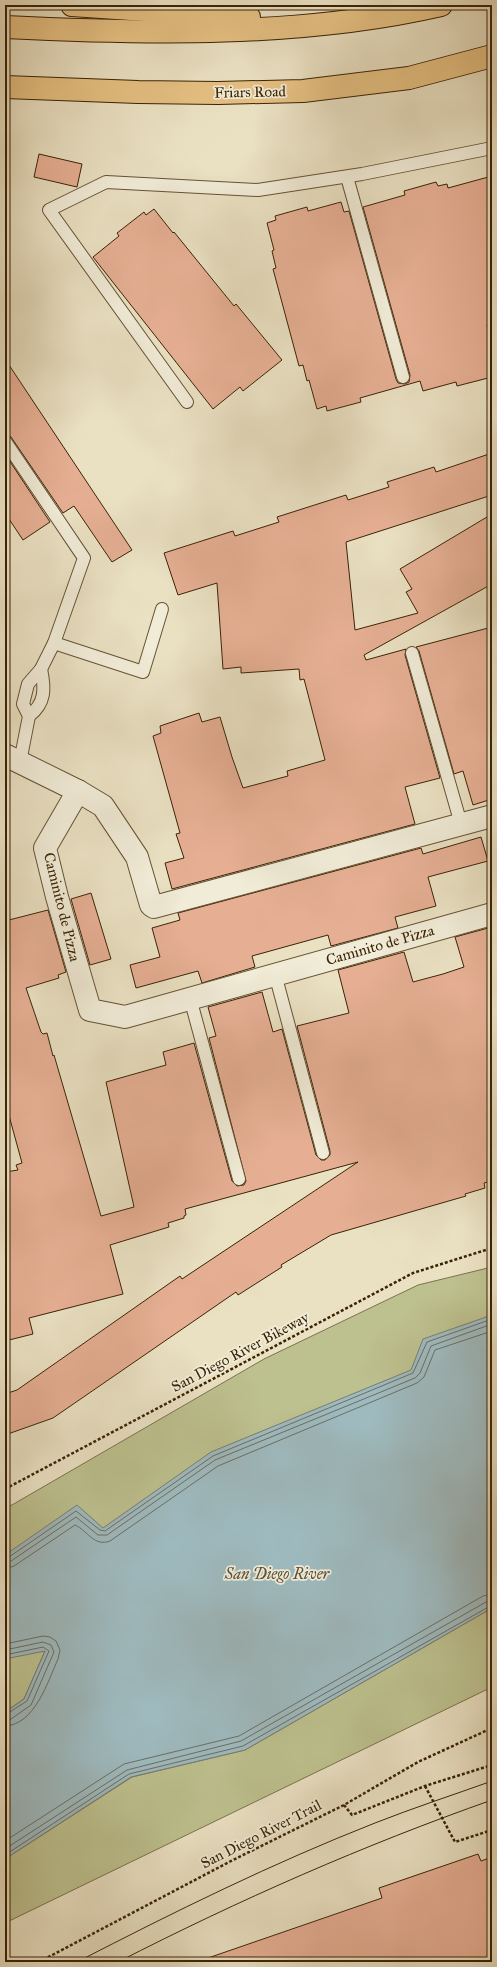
<svg xmlns="http://www.w3.org/2000/svg" width="497" height="1967" viewBox="0 0 497 1967" font-family="'IM FELL Great Primer',serif">
<style>
.green{fill:#bdc18f;stroke:#7c724a}
.water{fill:#9ebabf;stroke:#767e74}
.lines{fill:none;stroke-linecap:round;stroke-linejoin:round}
.shore{stroke:#6c6e62;stroke-width:1}
.building{fill:#e6af94;stroke:#3a2304}
.service-casing{stroke:#665234;stroke-width:14}
.minor-casing{stroke:#665234;stroke-width:24}
.trunk-casing{stroke:#3a2304;stroke-width:24}
.path{stroke:#3a2304;stroke-width:2.5;stroke-dasharray:3 2;stroke-linecap:butt}
.service{stroke:#f1ecd8;stroke-width:12}
.minor{stroke:#f1ecd8;stroke-width:22}
.trunk{stroke:#e5c082;stroke-width:22}
.tram{stroke:#3a2304;stroke-width:1}
.labels{text-anchor:middle;dominant-baseline:central;stroke-width:3.5;stroke-linejoin:round;paint-order:stroke}
.street-label{font-size:15px;fill:#3a2304;stroke:#f1ecd8}
.water-label{font-size:16px;font-style:italic;fill:#58503c;stroke:#f1ecd8}
</style>
<rect width="100%" height="100%" fill="#eae1c3"/>
<filter id="stains"><feTurbulence type="fractalNoise" baseFrequency=".005" numOctaves="4"/><feColorMatrix values="0 0 0 0 .2 0 0 0 0 .09 0 0 0 0 .02 0 0 0 .5 -.17"/></filter>
<radialGradient id="worn" r=".72"><stop offset=".6" stop-color="#630" stop-opacity="0"/><stop offset="1" stop-color="#630" stop-opacity=".3"/></radialGradient>
<g class="green">
<path d="M492,1267V1369L45,1651L24,1699L5,1712V1509L264,1359L418,1285Z"/>
<path d="M492,1608V1687L5,1923V1859L132,1777L245,1750Z"/>
</g>
<path class="water" d="M492,1315V1608L245,1750L131,1777L5,1859V1712L24,1699L45,1651L5,1659V1555L77,1505L103,1528L211,1452L411,1370L423,1339Z"/>
<g class="lines">
<g class="shore">
<path d="M5,1558L9,1557L76,1511L100,1530L105,1531L213,1456L413,1373L427,1342L492,1319"/>
<path d="M5,1563L11,1561L76,1517L98,1535H107L215,1460L415,1378L420,1373L431,1346L492,1324"/>
<path d="M5,1569L14,1566L75,1525C88,1531 94,1547 110,1541L218,1466L417,1383L424,1377L435,1350L492,1331"/>
<path d="M5,1644L43,1636L50,1637L56,1641L60,1650L58,1659C48,1681 35,1725 5,1726"/>
<path d="M5,1650L43,1642L51,1645L54,1652L31,1705L11,1719L5,1720"/>
<path d="M5,1655L43,1647L49,1651L27,1701L5,1715"/>
<path d="M5,1841L124,1764L239,1736L483,1596L492,1594"/>
<path d="M5,1849L127,1770L241,1741L486,1602L492,1600"/>
<path d="M5,1855L129,1774L243,1746L492,1605"/>
</g>
</g>
<g class="building">
<path d="M39,154L82,164L77,187L34,177Z"/>
<path d="M492,176V324L487,325L492,342V377L457,386L456,382L423,391L420,381L360,398L361,402L327,411L326,406L317,409L309,380L307,381L303,365L299,366L273,269L276,268L272,251L274,250L267,223L276,220L275,216L307,207L308,211L341,202L344,212L349,211L396,379L398,383L405,384L409,382L410,375L363,207L405,195L404,191L436,182L438,186L447,184L448,188Z"/>
<path d="M154,209L173,233L174,232L234,306L236,304L282,360L243,391L240,387L213,409L93,257L119,236L117,233L144,212L146,215Z"/>
<path d="M5,359L132,550L112,562L74,506L63,513L11,437L5,434Z"/>
<path d="M492,453V495L346,542L355,630L418,613L406,592L412,589L400,569L492,514V584L364,655L366,660L406,649L405,655L440,778L405,787L415,824L172,889L165,863L184,858L176,834L180,833L153,736L161,733L160,726L199,713L202,722L220,717L232,757L243,788L288,776L287,771L325,760L304,679L300,680L299,669L241,673V667L223,669L217,583L178,595L164,553L233,531L235,536L279,522L277,517L346,495L348,500L389,487L387,482L434,467L436,472Z"/>
<path d="M5,454L50,522L23,540L5,513Z"/>
<path d="M492,627V799L473,805L463,771L454,774L419,651L416,647Z"/>
<path d="M481,837L488,861L428,877L436,906L395,917L398,928L331,946L328,935L252,956L255,967L202,983L198,971L136,988L130,965L160,957L152,928L180,920L178,913L421,848L423,854Z"/>
<path d="M91,893L111,959L90,965L71,899Z"/>
<path d="M48,910L66,972L58,975L59,978L26,988L41,1032L43,1034L47,1033L53,1056L54,1055L101,1216L134,1207L106,1082L166,1065L163,1052L194,1043L232,1181L237,1186L244,1185L246,1181L209,1038L216,1036L208,1007L262,992L273,1032L282,1029L316,1155L321,1160H325L330,1155V1151L297,1026L349,1013L338,970L404,952L413,982L443,974L464,967L455,937L492,927V1181L484,1183L485,1188L465,1194L466,1196L331,1235L281,1265L282,1267L238,1295L236,1292L53,1418L5,1435V1394L17,1390L180,1276L182,1279L358,1162L185,1209L186,1215L184,1216V1218L168,1223L169,1227L110,1245L123,1294L29,1318L33,1334L5,1341V1172L18,1170L16,1165L22,1163L5,1101V921Z"/>
<path d="M478,1854L481,1861L492,1857V1962H208V1958L382,1898L379,1888Z"/>
</g>
<g class="lines">
<defs>
<g id="service">
<path d="M347,177L403,377"/>
<path d="M187,402L49,210L106,182L258,190L362,174L492,148"/>
<path d="M5,441L84,558L54,643L41,669L28,684L23,704L29,716L20,762"/>
<path d="M54,643L143,672L162,609"/>
<path d="M412,653L461,824"/>
<path d="M29,716C46,703 45,688 41,669"/>
<path d="M275,974L323,1153"/>
<path d="M190,998L239,1179"/>
</g>
<g id="minor">
<path d="M5,755L78,791L103,806L137,857L151,905L154,907L492,816"/>
<path d="M78,791L45,848L57,897L90,1010L125,1017L492,914"/>
</g>
<g id="trunk">
<path d="M72,5L249,17"/>
<path d="M5,27C147,34 302,37 441,5"/>
<path d="M5,87L138,92L218,93L303,91L409,78L492,56"/>
</g>
</defs>
<use href="#service" class="service-casing"/>
<use href="#minor" class="minor-casing"/>
<use href="#trunk" class="trunk-casing"/>
<g class="path">
<path d="M5,1489L413,1273L492,1248"/>
<path d="M425,1786L455,1842L492,1830"/>
<path d="M344,1805L352,1815L425,1786L492,1765"/>
<path d="M39,1962L231,1861L344,1805L418,1762L492,1728"/>
</g>
<use href="#service" class="service"/>
<use href="#minor" class="minor"/>
<use href="#trunk" class="trunk"/>
<g class="tram">
<path d="M77,1962C174,1912 273,1863 375,1823C413,1808 453,1795 492,1781"/>
<path d="M118,1962C239,1900 364,1845 492,1800"/>
</g>
</g>
<g class="labels">
<g class="street-label">
<text transform="translate(250 92) rotate(-1)">Friars Road</text>
<text transform="translate(62 907) rotate(76)">Caminito de Pizza</text>
<text transform="translate(380 945) rotate(-16)">Caminito de Pizza</text>
<text transform="translate(240 1352) rotate(-28)">San Diego River Bikeway</text>
<text transform="translate(261 1834) rotate(-27)">San Diego River Trail</text>
</g>
<g class="water-label">
<text x="277" y="1573">San Diego River</text>
</g>
</g>
<rect width="497" height="1967" fill="none" stroke="#eae1c3" stroke-width="20"/>
<rect x="6" y="6" width="485" height="1955" fill="none" stroke="#3a2304" stroke-width="2"/>
<rect x="10" y="10" width="477" height="1947" fill="none" stroke="#3a2304"/>
<rect width="100%" height="100%" filter="url(#stains)"/>
<rect width="100%" height="100%" fill="url(#worn)"/>
</svg>
